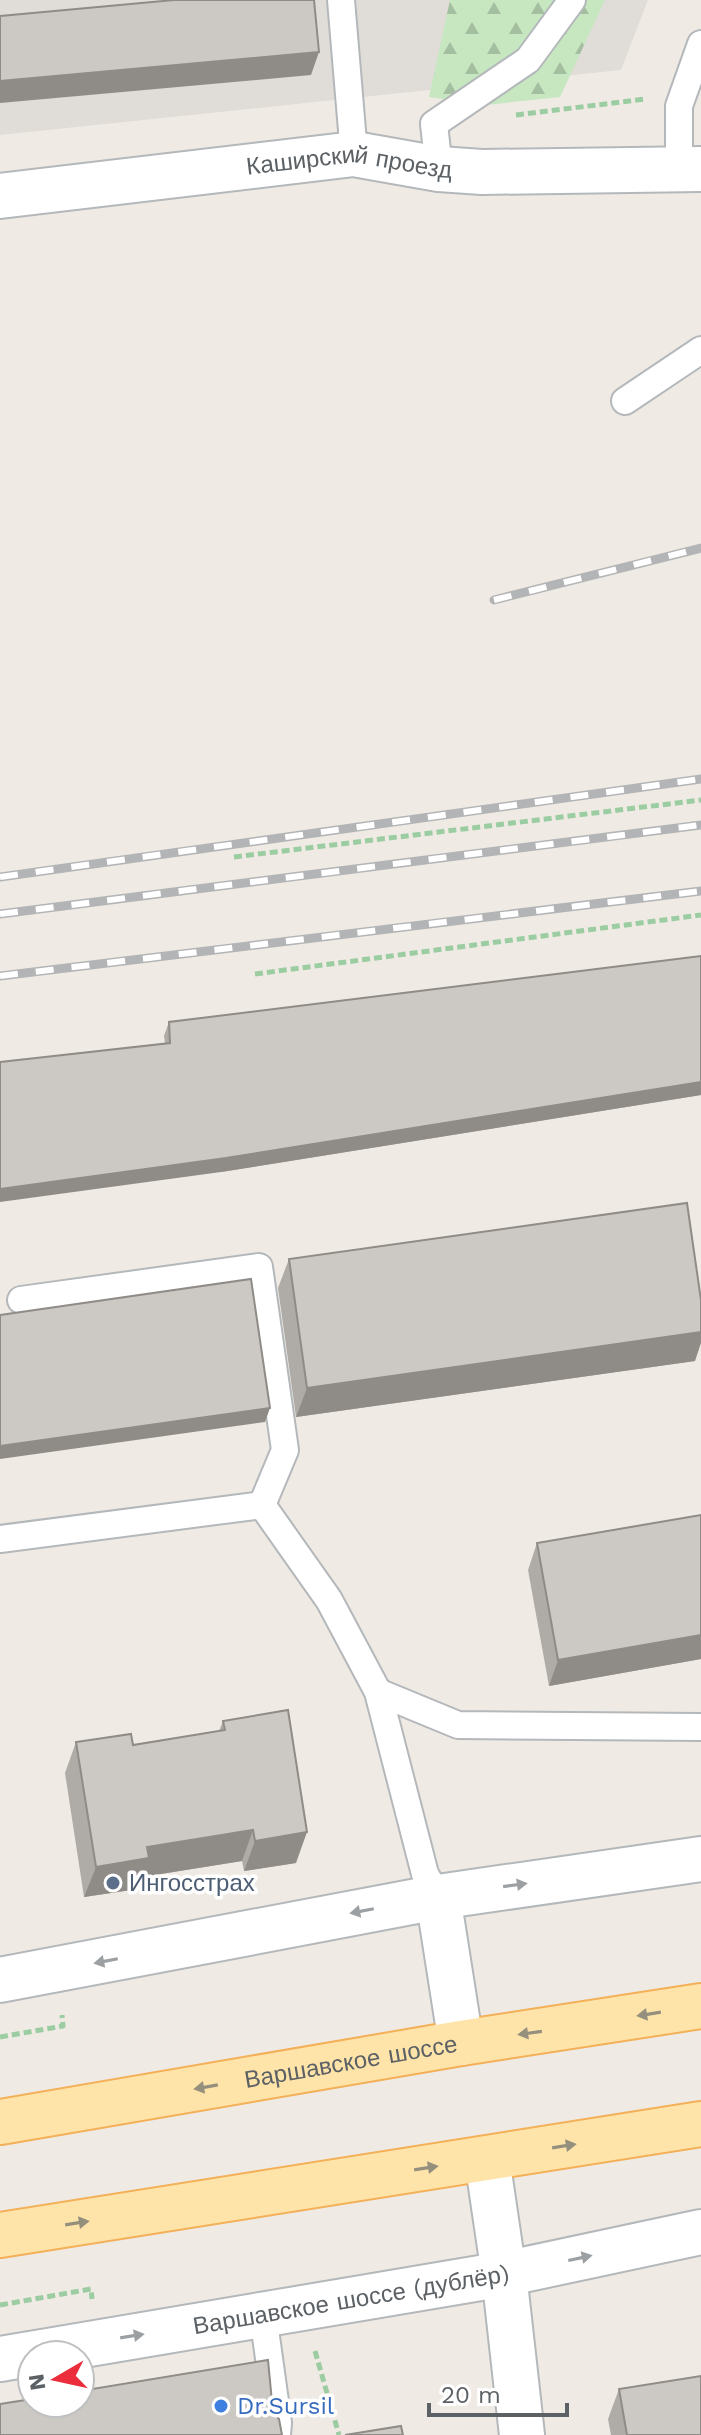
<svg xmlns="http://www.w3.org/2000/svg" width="701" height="2435" viewBox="0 0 701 2435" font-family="'Work Sans',sans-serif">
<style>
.industrial{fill:#e0ddd8}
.forest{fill:url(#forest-firs)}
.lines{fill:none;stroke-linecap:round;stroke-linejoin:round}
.service-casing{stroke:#b4b8bb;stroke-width:30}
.minor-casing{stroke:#b4b8bb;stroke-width:48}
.tertiary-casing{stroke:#b4b8bb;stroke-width:48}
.primary-casing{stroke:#f3b059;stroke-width:48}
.path{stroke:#9ccda2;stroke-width:5;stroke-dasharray:8 4;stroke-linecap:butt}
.service{stroke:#fff;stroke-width:26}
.minor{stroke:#fff;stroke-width:44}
.tertiary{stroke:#fff;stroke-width:44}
.primary{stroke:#ffe4a9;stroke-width:44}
.rail-casing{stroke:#b3b4b5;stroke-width:9}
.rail{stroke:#fff;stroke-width:6;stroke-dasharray:18;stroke-linecap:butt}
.wall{fill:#afaca8}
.shaded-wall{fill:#8f8c88}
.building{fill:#ccc8c3;stroke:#8f8c88;stroke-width:2}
.oneway{fill:#9da0a3}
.oneway2{fill:#958f7d}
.service-dot{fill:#5c6f8a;stroke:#fff;stroke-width:3}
.shop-dot{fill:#3f7fe0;stroke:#fff;stroke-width:3}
.labels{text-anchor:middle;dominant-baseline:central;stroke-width:7;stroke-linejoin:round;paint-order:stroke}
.street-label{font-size:24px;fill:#5c6165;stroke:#fff}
.service-label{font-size:24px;fill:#4e5e75;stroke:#fff;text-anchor:start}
.shop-label{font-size:24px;fill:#366cbe;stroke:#fff;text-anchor:start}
</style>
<defs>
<pattern id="forest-firs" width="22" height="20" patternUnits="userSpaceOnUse" patternTransform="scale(2)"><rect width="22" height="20" fill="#c6e7c0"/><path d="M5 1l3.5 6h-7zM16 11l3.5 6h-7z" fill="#a4bfa0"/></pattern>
</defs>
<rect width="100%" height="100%" fill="#efebe4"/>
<path class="industrial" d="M0,0H648L621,70L0,135Z"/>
<path class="forest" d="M450,0H605L560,97L486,105L429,97Z"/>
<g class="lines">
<defs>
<g id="service">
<path d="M341,0L354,154"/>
<path d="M439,169L434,124L528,60L572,0"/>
<path d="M679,169V106L701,44"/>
<path d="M625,401L701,350"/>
<path d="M21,1300L259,1267L285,1450L262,1505"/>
<path d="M0,1539L262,1505L329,1600L378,1692L425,1874L438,1897"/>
<path d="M378,1692L458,1725L701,1727"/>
<path d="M263,2315L278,2423L277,2435"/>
</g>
<g id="minor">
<path id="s1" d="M0,196L354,154L439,169L482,172L701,169"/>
<path d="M438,1897L461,2043"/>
<path d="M0,1980L438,1897L701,1859"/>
</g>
<g id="tertiary">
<path d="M487,2159L504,2274L522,2435"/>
<path id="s2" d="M0,2359L504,2274L701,2232"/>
</g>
<g id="primary">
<path id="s3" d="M0,2122L461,2043L701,2006"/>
<path d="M0,2235L701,2124"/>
</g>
</defs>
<use href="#service" class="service-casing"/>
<use href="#minor" class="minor-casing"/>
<use href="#tertiary" class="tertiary-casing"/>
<use href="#primary" class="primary-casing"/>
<g class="path">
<path d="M516,115L645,99"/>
<path d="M234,857L701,800"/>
<path d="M255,974L701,915"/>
<path d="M0,2037L63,2026L62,2015"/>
<path d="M0,2305L91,2289L92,2299"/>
<path d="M315,2351L339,2435"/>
</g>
<use href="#service" class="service"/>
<use href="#minor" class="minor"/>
<use href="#tertiary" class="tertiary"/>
<use href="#primary" class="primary"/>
<defs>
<g id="rail">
<path d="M494,600L701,548"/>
<path d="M0,877L701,779"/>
<path d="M0,914L701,825"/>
<path d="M0,976L701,891"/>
</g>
</defs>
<use href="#rail" class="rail-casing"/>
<use href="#rail" class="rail"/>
</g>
<g class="wall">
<path d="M701,956V1095L221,1172L165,1043L164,1036L169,1022Z"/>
<path d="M289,1259L695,1361L296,1417L278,1288Z"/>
<path d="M701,1515V1659L549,1686L528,1570L537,1543Z"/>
<path d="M223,1721L296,1863L244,1871L242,1861L142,1877L138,1889L84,1897L65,1773L76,1742L133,1745L219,1731Z"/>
<path d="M619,2389L701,2435H611L608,2419Z"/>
</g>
<g class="shaded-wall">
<path d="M319,52L311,75L0,103V81Z"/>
<path d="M701,1082V1095L221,1172L0,1202V1189Z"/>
<path d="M701,1332V1343L695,1361L296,1417L307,1388Z"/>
<path d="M270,1408L265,1422L0,1459V1446Z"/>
<path d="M701,1635V1659L549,1686L558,1660Z"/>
<path d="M253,1830L242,1861L142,1877L138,1889L84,1897L96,1867L147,1847Z"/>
<path d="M307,1832L296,1863L244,1871L255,1841Z"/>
</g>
<g class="building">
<path d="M174,0H314L319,52L0,81V16Z"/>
<path d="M701,956V1082L226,1158L0,1189V1062L170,1043L169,1022Z"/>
<path d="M687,1203L701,1300V1332L307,1388L289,1259Z"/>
<path d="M251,1279L270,1408L0,1446V1315Z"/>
<path d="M701,1515V1635L558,1660L537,1543Z"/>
<path d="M288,1710L307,1832L255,1841L253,1830L147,1847L149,1858L96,1867L76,1742L131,1734L133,1745L225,1730L223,1721Z"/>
<path d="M268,2360L273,2412L279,2419L282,2435H0V2404L32,2399V2403H80V2391Z"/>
<path d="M701,2376V2435H627L619,2389Z"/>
<path d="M401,2426L403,2435H345Z"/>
</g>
<defs><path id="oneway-solid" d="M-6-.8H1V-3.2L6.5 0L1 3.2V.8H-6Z" transform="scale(2)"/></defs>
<g class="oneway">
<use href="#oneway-solid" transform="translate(515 1885) rotate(-8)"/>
<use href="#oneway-solid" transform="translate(362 1911) rotate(169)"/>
<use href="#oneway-solid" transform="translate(106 1961) rotate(169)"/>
<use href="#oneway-solid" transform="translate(580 2258) rotate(-12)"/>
<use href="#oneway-solid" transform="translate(132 2336) rotate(-9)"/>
</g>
<g class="oneway2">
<use href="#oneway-solid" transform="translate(649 2014) rotate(171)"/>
<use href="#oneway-solid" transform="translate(530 2033) rotate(172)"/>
<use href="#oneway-solid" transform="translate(206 2087) rotate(170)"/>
<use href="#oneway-solid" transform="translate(564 2146) rotate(-9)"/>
<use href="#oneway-solid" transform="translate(426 2168) rotate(-9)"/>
<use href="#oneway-solid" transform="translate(77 2223) rotate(-9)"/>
</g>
<circle class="service-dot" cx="113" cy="1883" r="8"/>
<circle class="shop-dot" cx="221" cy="2406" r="8"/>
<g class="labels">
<g class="street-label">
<text stroke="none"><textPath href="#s1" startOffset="352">Каширский проезд</textPath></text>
<text stroke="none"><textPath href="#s3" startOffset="356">Варшавское шоссе</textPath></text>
<text stroke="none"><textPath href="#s2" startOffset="356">Варшавское шоссе (дублёр)</textPath></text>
</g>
<g class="service-label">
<text x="129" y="1883">Ингосстрах</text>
</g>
<g class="shop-label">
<text x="237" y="2406">Dr.Sursil</text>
</g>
</g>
<g transform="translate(56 2379) rotate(261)"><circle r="38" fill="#ffffff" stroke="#bec0c1" stroke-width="2"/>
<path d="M0-6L14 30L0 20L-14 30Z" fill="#eb2d3c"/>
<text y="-12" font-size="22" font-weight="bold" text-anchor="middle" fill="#5c6165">N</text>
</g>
<path d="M429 2403v12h138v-12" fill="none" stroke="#5c6165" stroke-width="4"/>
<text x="441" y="2403" font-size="24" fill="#5c6165" stroke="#ffffff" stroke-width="6" paint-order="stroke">20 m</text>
</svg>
